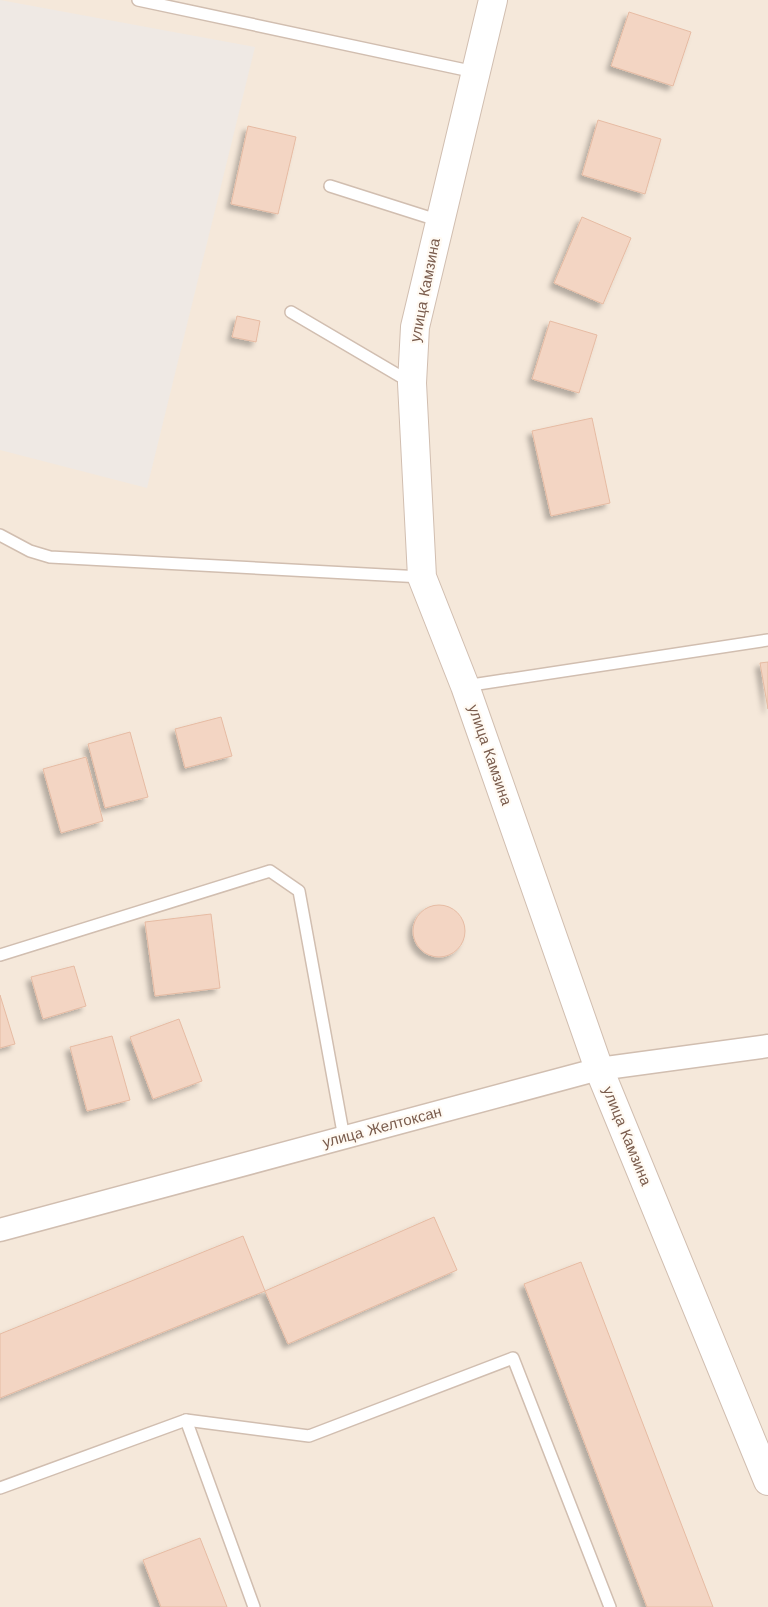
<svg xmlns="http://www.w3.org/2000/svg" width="768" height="1607" viewBox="0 0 768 1607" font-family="'Work Sans',sans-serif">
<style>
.residential{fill:#f5e8da}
.industrial{fill:#efe9e4}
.building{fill:#f3d5c3;stroke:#e6bba3;filter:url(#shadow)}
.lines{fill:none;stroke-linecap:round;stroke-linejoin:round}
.service-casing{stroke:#d1beb0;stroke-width:14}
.minor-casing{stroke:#d1beb0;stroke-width:25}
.tertiary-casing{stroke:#d1beb0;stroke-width:30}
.service{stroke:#fff;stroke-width:11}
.minor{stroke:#fff;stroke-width:22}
.tertiary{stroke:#fff;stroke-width:28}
.labels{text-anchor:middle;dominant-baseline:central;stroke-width:4.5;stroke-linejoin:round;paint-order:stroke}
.street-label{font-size:15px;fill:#7a5c4d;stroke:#fffaf3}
</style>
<defs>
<filter id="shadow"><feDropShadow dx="-4.5" dy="4.5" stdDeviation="2.5" flood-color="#0004"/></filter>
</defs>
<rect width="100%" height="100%" fill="#fdf6ec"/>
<rect class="residential" x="0" y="0" width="768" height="1607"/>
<path class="industrial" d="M0,0L255,47L147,488L0,450Z"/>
<g class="building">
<path d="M629,12L691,32L673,86L611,66Z"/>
<path d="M598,120L661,139L645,194L582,175Z"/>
<path d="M248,126L296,137L278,214L231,204Z"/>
<path d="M582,217L631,238L603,304L554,283Z"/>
<path d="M237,316L260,321L256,342L232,337Z"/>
<path d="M550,321L597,335L579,393L532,379Z"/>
<path d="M592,418L610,503L551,516L532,431Z"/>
<path d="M768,662V709L760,663Z"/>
<path d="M221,717L232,756L185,768L175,729Z"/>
<path d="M130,732L148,797L105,808L88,744Z"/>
<path d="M86,757L103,821L61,833L43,769Z"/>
<circle cx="439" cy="931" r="26"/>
<path d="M211,914L220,988L155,996L145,922Z"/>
<path d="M74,966L86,1006L43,1019L31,977Z"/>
<path d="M0,995L15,1044L0,1048Z"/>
<path d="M179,1019L202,1081L153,1099L130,1037Z"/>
<path d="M112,1036L130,1100L87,1111L70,1047Z"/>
<path d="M434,1217L457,1270L288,1344L265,1291Z"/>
<path d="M243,1236L265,1291L0,1398V1334Z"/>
<path d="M581,1262L713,1607H647L524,1284Z"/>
<path d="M200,1538L227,1607H161L143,1560Z"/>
</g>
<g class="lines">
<defs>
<g id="service">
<path d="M138,0L475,72"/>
<path d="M330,186L440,221"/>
<path d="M291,312L410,382"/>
<path d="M0,535L30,551L50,557L422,577"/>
<path d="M465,686L768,640"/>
<path d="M0,955L270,871L299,891L344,1138"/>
<path d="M186,1420L254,1607"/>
<path d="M0,1488L186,1420L309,1436L513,1358L610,1607"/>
</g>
<path id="minor" d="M0,1230L599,1069L768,1046"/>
<path id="tertiary" d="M493,0L415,327L412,383L422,577L465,686L599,1069L768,1481"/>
</defs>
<use href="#service" class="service-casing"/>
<use href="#minor" class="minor-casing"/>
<use href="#tertiary" class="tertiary-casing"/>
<use href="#service" class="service"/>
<use href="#minor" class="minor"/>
<use href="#tertiary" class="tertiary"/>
</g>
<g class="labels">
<g class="street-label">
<text transform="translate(425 290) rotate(-79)">улица Камзина</text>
<text transform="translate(490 755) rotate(71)">улица Камзина</text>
<text transform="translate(382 1127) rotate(-15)">улица Желтоксан</text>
<text transform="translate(627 1136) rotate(68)">улица Камзина</text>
</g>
</g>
</svg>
